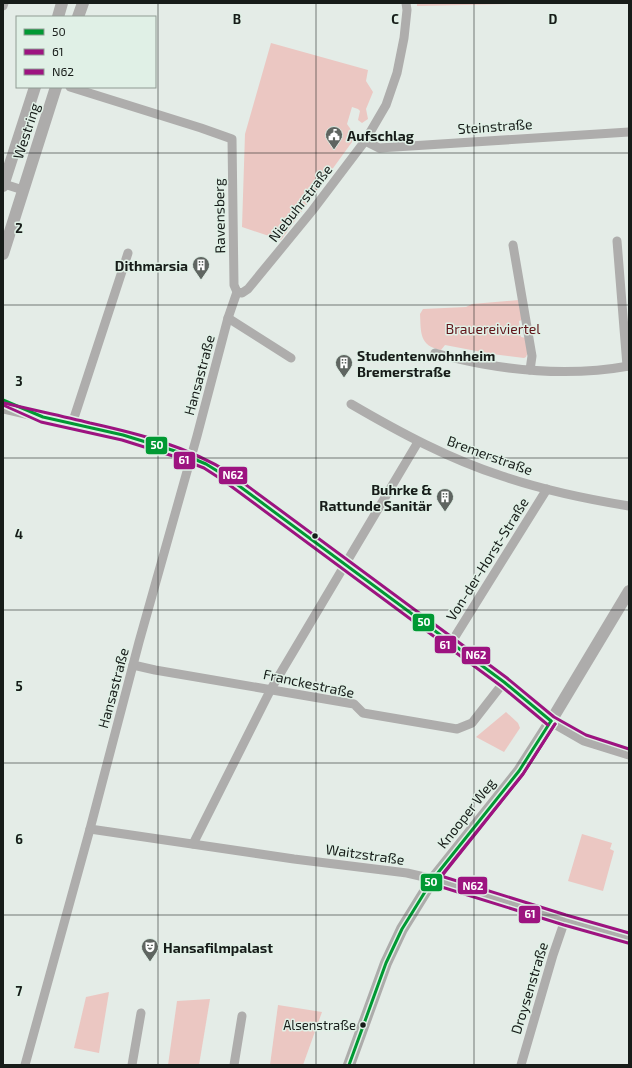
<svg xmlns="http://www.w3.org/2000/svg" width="632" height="1068" viewBox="0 0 632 1068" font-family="'Exo 2',sans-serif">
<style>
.green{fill:#ebc7c2}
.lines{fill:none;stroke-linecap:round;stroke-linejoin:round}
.minor{stroke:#aeadac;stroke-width:9}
.tertiary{stroke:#aeadac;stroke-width:11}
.secondary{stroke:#adacab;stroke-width:12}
.bus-1-casing{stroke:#e0f0e6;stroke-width:6}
.bus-2-casing{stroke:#e0f0e6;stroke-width:6}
.bus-3-casing{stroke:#e0f0e6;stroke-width:6}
.bus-1{stroke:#093;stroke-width:3}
.bus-2{stroke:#9d1380;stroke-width:3}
.bus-3{stroke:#9d1380;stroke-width:3}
.grid{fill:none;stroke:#171c19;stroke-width:1;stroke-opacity:0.55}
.bus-dot{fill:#171c19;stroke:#e0f0e6;stroke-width:1.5}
.labels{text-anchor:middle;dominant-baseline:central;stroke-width:3;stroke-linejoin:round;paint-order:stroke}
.bus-label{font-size:13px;fill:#171c19;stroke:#e0f0e6;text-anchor:end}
.street-label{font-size:14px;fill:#171c19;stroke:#e0f0e6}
.poi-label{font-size:14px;font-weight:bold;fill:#171c19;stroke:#e0f0e6;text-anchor:start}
.park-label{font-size:14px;fill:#611419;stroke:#e0f0e6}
.grid-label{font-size:13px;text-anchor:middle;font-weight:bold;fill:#171c19;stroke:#e0f0e6;stroke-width:3;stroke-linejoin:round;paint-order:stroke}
.line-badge{stroke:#e0f0e6;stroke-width:1.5}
.badge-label{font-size:11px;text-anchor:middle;font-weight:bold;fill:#fff}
</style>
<rect width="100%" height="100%" fill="#e4ece7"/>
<g class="green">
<path d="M417,3H557L417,6Z"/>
<path d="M271,43L368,70L366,81L373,92L366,109L368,119L362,123L358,120L360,111L358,109L352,107L347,124L354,134L352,142L281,240L242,227L245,134Z"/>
<path d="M519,300L522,320L519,321L521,337L526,338L528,352L526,357L524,358L492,354L445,345L441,350C419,346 421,332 420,314L423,309L466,307L472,304Z"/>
<path d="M506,712L518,723L520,728L504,752L476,737Z"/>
<path d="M582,834L612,843L610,849L614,851L603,891L568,881Z"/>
<path d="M109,992L99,1053L74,1048L86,997Z"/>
<path d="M210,999L199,1065H168L177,1001Z"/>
<path d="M278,1005L322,1012L303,1065H270Z"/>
</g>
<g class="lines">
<g class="minor">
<path d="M3,6L4,3"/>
<path d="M70,87L201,128L232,139L234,285L237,292"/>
<path d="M365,141L379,148L629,132"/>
<path d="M4,184L23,190"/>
<path d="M617,241L627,366"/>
<path d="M513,245L532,356L530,370"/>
<path d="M237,292L242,293L248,289L312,211L365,141L386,105L397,73L404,38L407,10L406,3"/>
<path d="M228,318L291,358"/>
<path d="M435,353C451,358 467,361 483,364C533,373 579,375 629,366"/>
<path d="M351,404C399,432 449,459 502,476C543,490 586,499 629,506"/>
<path d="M72,424L128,253"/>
<path d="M451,643L547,489"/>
<path d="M133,665L155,670L354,704L363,713L457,729L472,723L504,682"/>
<path d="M90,829L294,859L407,873L433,879L565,920L629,938"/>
<path d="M193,844L271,689L418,442"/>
<path d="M25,1065L90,829L139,642L197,436L228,318L237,292"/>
<path d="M132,1065L141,1013"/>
<path d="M234,1065L242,1016"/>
<path d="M521,1065L553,955L565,920"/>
</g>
<path class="tertiary" d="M3,408L129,437L175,451L206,464L227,477L504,682L551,721L584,740L629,754"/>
<g class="secondary">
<path d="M58,17L62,3"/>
<path d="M78,17L83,3"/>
<path d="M3,186L35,87"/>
<path d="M3,254L56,87"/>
<path d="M349,1065L386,963L402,929L433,879L519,771L551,721L629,591"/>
</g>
<defs>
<g id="bus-1">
<path d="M3,400L43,417L123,435L175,451L206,464L227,477L504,682L551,721"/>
<path d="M349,1065L386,963L402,929L433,879L519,771L551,721"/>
</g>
<g id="bus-2">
<path d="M3,405L41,422L122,440L173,456L204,468L224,481L501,686L548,725"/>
<path d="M437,882L523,774L555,724"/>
<path d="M432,884L564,925L628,943"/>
</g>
<g id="bus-3">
<path d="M4,403C33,410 62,416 90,423C140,434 186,446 230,473L507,678L554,717L586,735L629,749"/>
<path d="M555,724L523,774L441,876L566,915L629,933"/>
</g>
</defs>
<use href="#bus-1" class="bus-1-casing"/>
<use href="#bus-2" class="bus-2-casing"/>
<use href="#bus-3" class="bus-3-casing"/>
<use href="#bus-1" class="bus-1"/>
<use href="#bus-2" class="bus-2"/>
<use href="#bus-3" class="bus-3"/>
</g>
<path class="grid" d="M158,3V1065M316,3V1065M474,3V1065M3,153H629M3,305H629M3,458H629M3,610H629M3,763H629M3,915H629"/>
<defs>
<symbol id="civic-pin" viewBox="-11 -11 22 30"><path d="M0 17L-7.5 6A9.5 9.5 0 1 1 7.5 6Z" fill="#5f6561" stroke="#e0f0e6"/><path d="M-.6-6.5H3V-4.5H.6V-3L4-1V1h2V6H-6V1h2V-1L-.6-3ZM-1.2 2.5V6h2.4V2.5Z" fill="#fff"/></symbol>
<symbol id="building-pin" viewBox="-11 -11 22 30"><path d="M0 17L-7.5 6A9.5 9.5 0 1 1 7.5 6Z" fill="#5f6561" stroke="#e0f0e6"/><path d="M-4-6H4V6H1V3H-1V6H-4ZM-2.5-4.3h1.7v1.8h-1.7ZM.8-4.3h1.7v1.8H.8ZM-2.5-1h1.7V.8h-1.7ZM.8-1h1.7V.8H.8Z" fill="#fff"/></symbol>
<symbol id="theatre-pin" viewBox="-11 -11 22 30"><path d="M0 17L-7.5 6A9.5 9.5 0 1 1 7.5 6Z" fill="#5f6561" stroke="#e0f0e6"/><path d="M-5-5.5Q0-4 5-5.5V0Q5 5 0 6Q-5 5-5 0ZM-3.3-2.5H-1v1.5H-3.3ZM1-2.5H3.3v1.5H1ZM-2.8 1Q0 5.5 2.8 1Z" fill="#fff"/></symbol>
</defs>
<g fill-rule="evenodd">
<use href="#civic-pin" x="324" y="125" width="20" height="27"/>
<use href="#building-pin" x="191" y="255" width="20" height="27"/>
<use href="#building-pin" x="334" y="353" width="20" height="27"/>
<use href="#building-pin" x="435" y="487" width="20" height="27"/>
<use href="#theatre-pin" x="140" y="937" width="20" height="27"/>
</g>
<g class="bus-dot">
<circle cx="315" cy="536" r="3.5"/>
<circle cx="363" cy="1025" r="3.5"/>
</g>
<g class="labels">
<g class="bus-label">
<text x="356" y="1025">Alsenstraße</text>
</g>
<g class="street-label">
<text transform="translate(495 126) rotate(-4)">Steinstraße</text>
<text transform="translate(26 131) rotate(-72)">Westring</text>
<text transform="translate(300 203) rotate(-52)">Niebuhrstraße</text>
<text transform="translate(219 216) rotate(-91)">Ravensberg</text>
<text transform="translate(199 375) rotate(-75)">Hansastraße</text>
<text transform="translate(490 455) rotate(20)">Bremerstraße</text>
<text transform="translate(487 559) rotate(-58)">Von-der-Horst-Straße</text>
<text transform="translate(309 683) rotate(12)">Franckestraße</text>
<text transform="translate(113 688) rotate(-75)">Hansastraße</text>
<text transform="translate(466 813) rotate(-52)">Knooper Weg</text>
<text transform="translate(365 854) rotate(8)">Waitzstraße</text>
<text transform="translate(529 988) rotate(-73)">Droysenstraße</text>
</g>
<g class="poi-label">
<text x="347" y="135">Aufschlag</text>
<text x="188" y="265" text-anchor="end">Dithmarsia</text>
<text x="357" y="355">Studentenwohnheim<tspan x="357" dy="16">Bremerstraße</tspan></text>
<text x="432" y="489" text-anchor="end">Buhrke &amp;<tspan x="432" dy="16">Rattunde Sanitär</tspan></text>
<text x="163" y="947">Hansafilmpalast</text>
</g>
<g class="park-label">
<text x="493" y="328">Brauereiviertel</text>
</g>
</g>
<g class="grid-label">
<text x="237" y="24">B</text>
<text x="395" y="24">C</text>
<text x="553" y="24">D</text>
<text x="19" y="233">2</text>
<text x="19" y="386">3</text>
<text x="19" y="539">4</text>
<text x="19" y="691">5</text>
<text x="19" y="844">6</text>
<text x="19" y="996">7</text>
</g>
<g class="line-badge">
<rect x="145" y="436" width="23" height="19" rx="4" fill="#093"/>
<rect x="173" y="451" width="23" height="19" rx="4" fill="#9d1380"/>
<rect x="218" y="466" width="30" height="19" rx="4" fill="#9d1380"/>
<rect x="412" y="613" width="23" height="19" rx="4" fill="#093"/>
<rect x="434" y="635" width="23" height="19" rx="4" fill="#9d1380"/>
<rect x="461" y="646" width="30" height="19" rx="4" fill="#9d1380"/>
<rect x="420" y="873" width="23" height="19" rx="4" fill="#093"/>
<rect x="457" y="876" width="31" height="19" rx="4" fill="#9d1380"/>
<rect x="518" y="905" width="23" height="19" rx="4" fill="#9d1380"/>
</g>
<g class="badge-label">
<text x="157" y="449">50</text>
<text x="184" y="464">61</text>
<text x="233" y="479">N62</text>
<text x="424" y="626">50</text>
<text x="445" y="649">61</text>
<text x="476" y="659">N62</text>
<text x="431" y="886">50</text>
<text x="473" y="890">N62</text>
<text x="530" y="918">61</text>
</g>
<rect width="632" height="1068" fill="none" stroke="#171c19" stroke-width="8"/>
<rect x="16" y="16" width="140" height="72" fill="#e0f0e6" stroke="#909b94"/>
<rect x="24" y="29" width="20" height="6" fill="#009933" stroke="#909b94"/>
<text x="52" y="36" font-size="12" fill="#171c19">50</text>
<rect x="24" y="49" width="20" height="6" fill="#9d1380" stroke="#909b94"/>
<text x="52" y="56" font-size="12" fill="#171c19">61</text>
<rect x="24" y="69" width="20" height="6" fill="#9d1380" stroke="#909b94"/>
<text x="52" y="76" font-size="12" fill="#171c19">N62</text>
</svg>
